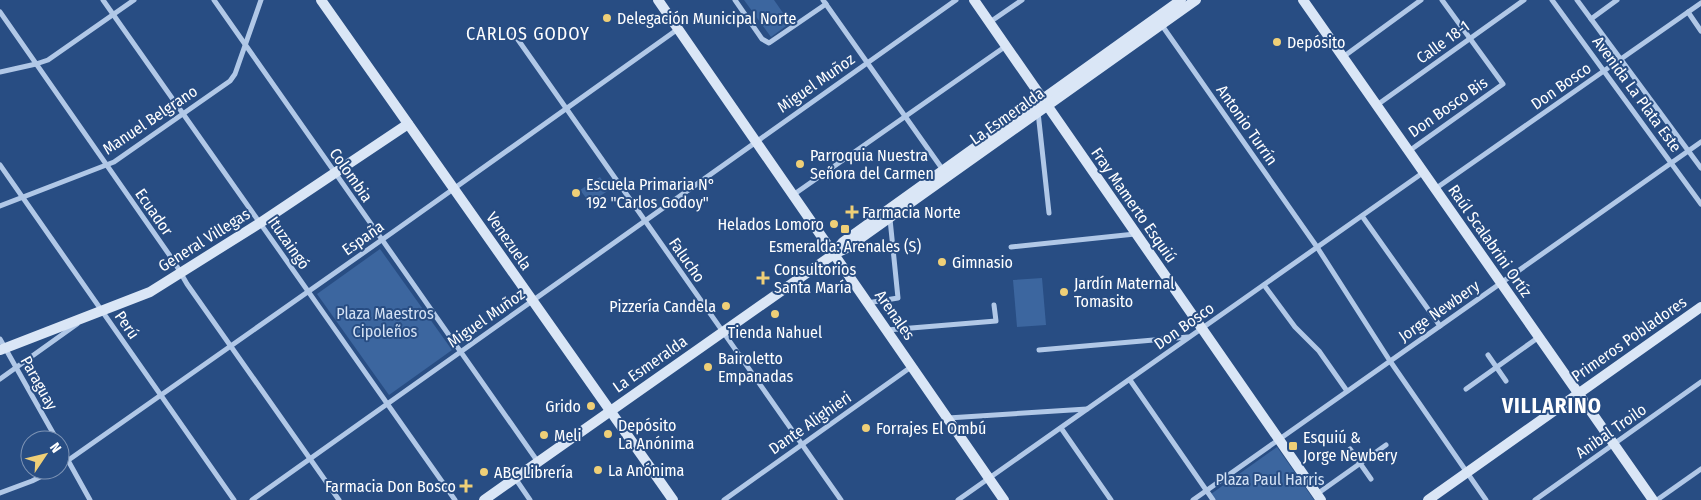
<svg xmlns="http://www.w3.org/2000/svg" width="1701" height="500" viewBox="0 0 1701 500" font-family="'Fira Sans Condensed',sans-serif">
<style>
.green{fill:#3c669f}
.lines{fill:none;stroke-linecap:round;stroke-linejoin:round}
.street{stroke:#b1c8e7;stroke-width:5}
.secondary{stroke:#dae6f6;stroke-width:10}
.poi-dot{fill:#efcf77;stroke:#284d83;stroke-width:2}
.labels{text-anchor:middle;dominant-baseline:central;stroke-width:4;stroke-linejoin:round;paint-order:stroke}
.poi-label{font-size:16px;fill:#fff;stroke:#284d83;text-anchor:start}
.street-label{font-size:16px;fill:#fff;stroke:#284d83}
.park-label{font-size:16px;fill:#d4e2f5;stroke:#284d83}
.neighbourhood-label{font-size:18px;letter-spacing:1px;fill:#fff;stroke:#284d83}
.district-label{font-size:21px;font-weight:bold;letter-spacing:1px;fill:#fff;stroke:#284d83}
</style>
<rect width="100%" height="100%" fill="#284d83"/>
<g class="green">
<path d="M744,0H774L790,23L771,37Z"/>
<path d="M600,177L609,190L590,203L580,190Z"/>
<path d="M380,249L452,350L389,395L317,294Z"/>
<path d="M1042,278L1046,325L1017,327L1013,280Z"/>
<path d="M1277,447L1314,500H1215L1211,494Z"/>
</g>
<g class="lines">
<g class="street">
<path d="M103,0L455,500"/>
<path d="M214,0L538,462"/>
<path d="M735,0L762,39L769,43L826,4"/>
<path d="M823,0L943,170"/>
<path d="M1552,0L1701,204"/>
<path d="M1577,0L1701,168"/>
<path d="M0,12L175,263L187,284L339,500"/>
<path d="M1688,12L1701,31"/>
<path d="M1591,19L1617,0"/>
<path d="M990,22L1022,0"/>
<path d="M1161,24L1317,247L1390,361L1486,500"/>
<path d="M514,34L841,500"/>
<path d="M1343,57L1421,0"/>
<path d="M0,72L36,64L48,60L134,0"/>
<path d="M1377,105L1524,0"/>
<path d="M1038,112L1049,213"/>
<path d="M1409,151L1503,84L1442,0"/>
<path d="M0,165L234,500"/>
<path d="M1435,189L1701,3"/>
<path d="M793,195L1006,46"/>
<path d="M0,206L114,162L230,81L235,74L261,0"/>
<path d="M1362,216L1440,326"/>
<path d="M1011,247L1135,234"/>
<path d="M1264,285L1295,327L1319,351L1347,391"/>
<path d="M867,303L898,298L890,219"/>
<path d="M887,330L996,321L994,305"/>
<path d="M0,339L57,440"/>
<path d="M1039,350L1188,337"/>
<path d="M1488,355L1506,381"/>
<path d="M0,379L77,324"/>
<path d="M1130,380L1213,500"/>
<path d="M1466,389L1539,337"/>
<path d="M948,418L1087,409"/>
<path d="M1061,428L1111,500"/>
<path d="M60,446L90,500"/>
<path d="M1350,449L1371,479"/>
<path d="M60,466L393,232L678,29"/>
<path d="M515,478L530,500"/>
<path d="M0,493L32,481L54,470"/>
<path d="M1317,494L1386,445"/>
<path d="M252,500L956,0"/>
<path d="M724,500L911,367"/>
<path d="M958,500L1424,172"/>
<path d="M1193,500L1701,142"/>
<path d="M1535,500L1701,382"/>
<path d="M1657,500L1701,469"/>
</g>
<g class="secondary">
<path d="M321,0L673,500"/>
<path d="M658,0L1004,500"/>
<path d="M974,0L1321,500"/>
<path d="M1303,0L1653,500"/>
<path d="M834,253L843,242L1181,0"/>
<path d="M0,350L150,292L260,223L408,124"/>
<path d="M484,500L834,254L847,248L1196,0"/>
<path d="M1428,500L1701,307"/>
</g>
</g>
<g class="poi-dot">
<circle cx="607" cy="18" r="5"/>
<circle cx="1277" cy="42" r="5"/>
<circle cx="800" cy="164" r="5"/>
<circle cx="576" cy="193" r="5"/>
<path d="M849.5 204.5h5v5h5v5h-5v5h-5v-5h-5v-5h5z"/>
<circle cx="834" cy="224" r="5"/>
<rect x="840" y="224" width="10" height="10" rx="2.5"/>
<circle cx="942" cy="262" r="5"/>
<path d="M760.5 270.5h5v5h5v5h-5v5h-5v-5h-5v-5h5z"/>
<circle cx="1064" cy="292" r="5"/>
<circle cx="726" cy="306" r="5"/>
<circle cx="775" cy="314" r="5"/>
<circle cx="708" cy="367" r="5"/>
<circle cx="591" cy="406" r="5"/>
<circle cx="866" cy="428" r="5"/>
<circle cx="608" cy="434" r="5"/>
<circle cx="544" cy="435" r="5"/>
<rect x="1288" y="441" width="10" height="10" rx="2.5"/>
<circle cx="598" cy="470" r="5"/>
<circle cx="484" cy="472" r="5"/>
<path d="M463.5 478.5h5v5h5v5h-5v5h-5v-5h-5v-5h5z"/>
</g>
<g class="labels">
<g class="poi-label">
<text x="617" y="18">Delegación Municipal Norte</text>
<text x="1287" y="42">Depósito</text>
<text x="810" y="155">Parroquia Nuestra<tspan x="810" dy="18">Señora del Carmen</tspan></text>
<text x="586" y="184">Escuela Primaria N°<tspan x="586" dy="18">192 "Carlos Godoy"</tspan></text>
<text x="862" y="212">Farmacia Norte</text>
<text x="824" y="224" text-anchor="end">Helados Lomoro</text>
<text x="845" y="246" text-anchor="middle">Esmeralda: Arenales (S)</text>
<text x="952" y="262">Gimnasio</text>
<text x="774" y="269">Consultorios<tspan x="774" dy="18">Santa María</tspan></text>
<text x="1074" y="283">Jardín Maternal<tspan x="1074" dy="18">Tomasito</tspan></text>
<text x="716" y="306" text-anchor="end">Pizzería Candela</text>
<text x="775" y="332" text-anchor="middle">Tienda Nahuel</text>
<text x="718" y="358">Bairoletto<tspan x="718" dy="18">Empanadas</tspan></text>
<text x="581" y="406" text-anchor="end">Grido</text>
<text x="618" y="425">Depósito<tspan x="618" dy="18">La Anónima</tspan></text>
<text x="876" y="428">Forrajes El Ombú</text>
<text x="554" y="435">Meli</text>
<text x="1303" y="437">Esquiú &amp;<tspan x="1303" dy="18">Jorge Newbery</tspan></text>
<text x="608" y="470">La Anónima</text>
<text x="494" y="472">ABC Librería</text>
<text x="456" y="486" text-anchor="end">Farmacia Don Bosco</text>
</g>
<g class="street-label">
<text transform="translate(1443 42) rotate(-36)">Calle 18-1</text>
<text transform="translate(816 83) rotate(-35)">Miguel Muñoz</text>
<text transform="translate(1561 86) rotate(-35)">Don Bosco</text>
<text transform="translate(1637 94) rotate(54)">Avenida La Plata Este</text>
<text transform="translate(1448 107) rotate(-35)">Don Bosco Bis</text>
<text transform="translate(1007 116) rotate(-35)">La Esmeralda</text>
<text transform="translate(150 120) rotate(-34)">Manuel Belgrano</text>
<text transform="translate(1247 125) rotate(55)">Antonio Turrín</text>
<text transform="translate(351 175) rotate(55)">Colombia</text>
<text transform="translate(1134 205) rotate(55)">Fray Mamerto Esquiú</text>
<text transform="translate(154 212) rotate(55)">Ecuador</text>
<text transform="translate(363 238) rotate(-35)">España</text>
<text transform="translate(204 240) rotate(-32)">General Villegas</text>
<text transform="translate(509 241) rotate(55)">Venezuela</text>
<text transform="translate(1490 241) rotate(55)">Raúl Scalabrini Ortíz</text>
<text transform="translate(289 243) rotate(55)">Ituzaingó</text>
<text transform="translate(687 260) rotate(55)">Falucho</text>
<text transform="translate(1439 311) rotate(-35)">Jorge Newbery</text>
<text transform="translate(895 315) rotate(55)">Arenales</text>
<text transform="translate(486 318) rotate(-35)">Miguel Muñoz</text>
<text transform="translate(127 325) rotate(55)">Perú</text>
<text transform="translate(1184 326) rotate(-35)">Don Bosco</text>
<text transform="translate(1629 339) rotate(-35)">Primeros Pobladores</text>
<text transform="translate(650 364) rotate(-35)">La Esmeralda</text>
<text transform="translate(39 383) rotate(61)">Paraguay</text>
<text transform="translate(810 423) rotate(-35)">Dante Alighieri</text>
<text transform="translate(1611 431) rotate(-35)">Anibal Troilo</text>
</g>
<g class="park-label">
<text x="385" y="313">Plaza Maestros<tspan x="385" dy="18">Cipoleños</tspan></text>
<text x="1270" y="479">Plaza Paul Harris</text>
</g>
<g class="neighbourhood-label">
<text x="528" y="34">CARLOS GODOY</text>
</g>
<g class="district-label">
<text x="1552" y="406">VILLARINO</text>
</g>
</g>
<g transform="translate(45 455) rotate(55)"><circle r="24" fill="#284d83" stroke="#7e94b5"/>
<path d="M0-4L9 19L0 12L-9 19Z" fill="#efcf77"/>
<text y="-8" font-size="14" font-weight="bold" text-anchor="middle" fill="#ffffff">N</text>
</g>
</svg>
